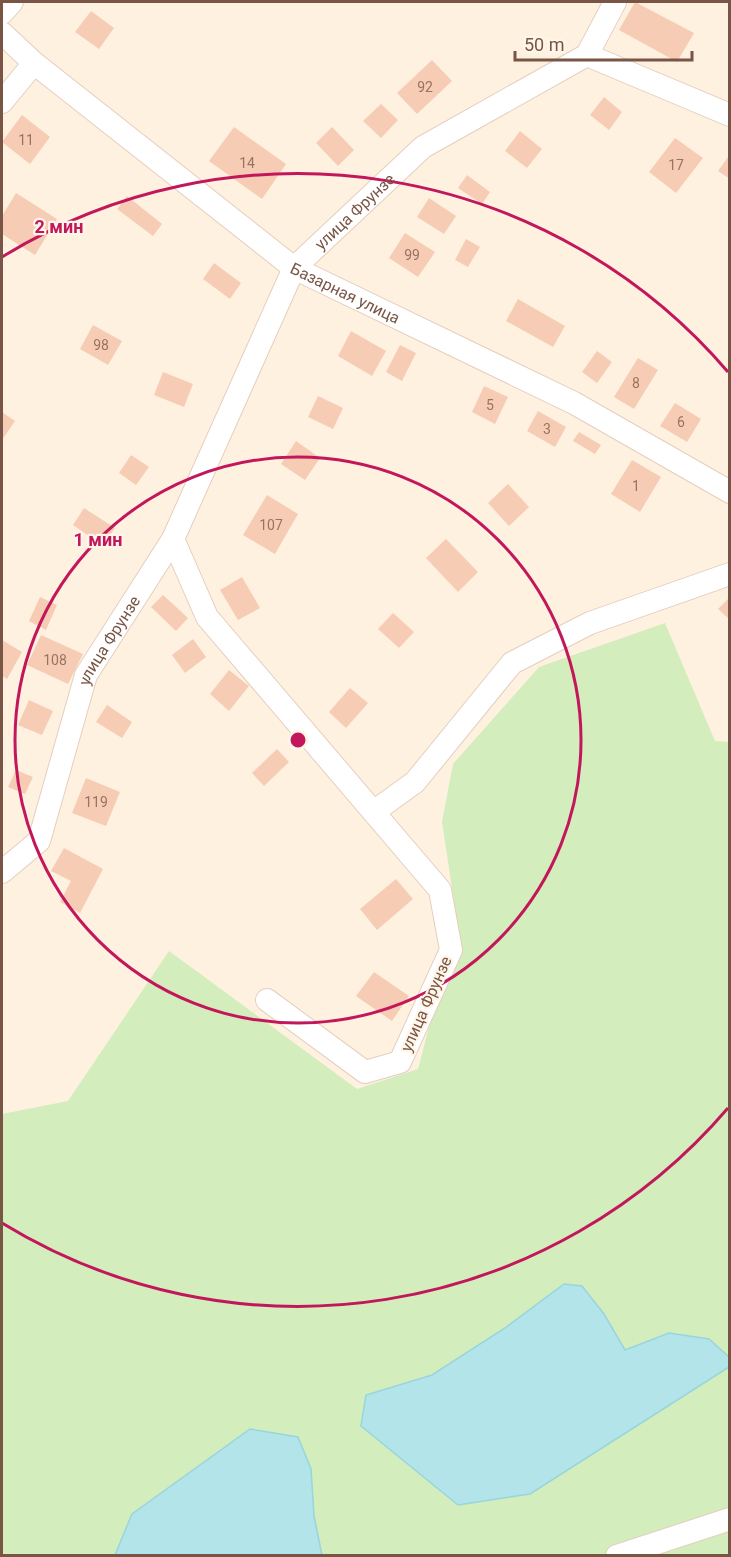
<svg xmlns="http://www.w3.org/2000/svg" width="731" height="1557" viewBox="0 0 731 1557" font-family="Roboto,sans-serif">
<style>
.green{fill:#d3edbd}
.water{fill:#b3e4ea;stroke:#98d5dd;stroke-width:1.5}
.building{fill:#f7ccb5}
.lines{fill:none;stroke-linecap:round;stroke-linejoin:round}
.street-casing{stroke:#e5cebe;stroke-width:24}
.street{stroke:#fff;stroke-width:22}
.ring{fill:none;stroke:#c2185b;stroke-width:3}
.labels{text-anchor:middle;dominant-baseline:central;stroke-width:4.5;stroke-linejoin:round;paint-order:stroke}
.number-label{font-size:14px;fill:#987361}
.street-label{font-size:16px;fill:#785545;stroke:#fff5e9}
.centre{fill:#c2185b;stroke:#fff5e9;stroke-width:3}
.ring-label{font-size:18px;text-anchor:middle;font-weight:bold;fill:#c2185b;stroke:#fff5e9;stroke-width:4.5;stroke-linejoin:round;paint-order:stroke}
</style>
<rect width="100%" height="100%" fill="#fff1e0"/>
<path class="green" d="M665,623L715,741L729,742V1555L2,1556V1114L68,1101L169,951L357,1089L418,1069L457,921L442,822L453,764L539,667Z"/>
<g class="water">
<path d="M564,1284L582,1286L604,1314L625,1350L669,1333L709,1339L729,1357V1367L530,1494L458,1505L361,1426L366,1395L432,1375L505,1328Z"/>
<path d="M250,1429L298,1437L311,1469L314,1516L322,1555H115L132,1514Z"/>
</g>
<g class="building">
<path d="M635,2L694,33L677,62L619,30Z"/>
<path d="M91,11L114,28L99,49L75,32Z"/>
<path d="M432,60L452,81L417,114L397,93Z"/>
<path d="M604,97L622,112L609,130L590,115Z"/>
<path d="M381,104L398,120L381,138L363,121Z"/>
<path d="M22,115L50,137L30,164L2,142Z"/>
<path d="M234,127L286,164L262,199L209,161Z"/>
<path d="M332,127L354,150L338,166L316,143Z"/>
<path d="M520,131L542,149L527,168L505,151Z"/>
<path d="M675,138L703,158L676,193L649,172Z"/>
<path d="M728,157L730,158V179L718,171Z"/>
<path d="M467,175L490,192L482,204L458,188Z"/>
<path d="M16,193L57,219L35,255L2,234V216Z"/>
<path d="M127,196L162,224L153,236L117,209Z"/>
<path d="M429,198L456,216L444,234L417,217Z"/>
<path d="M405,233L435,252L418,277L389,258Z"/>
<path d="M466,239L480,247L468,267L455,260Z"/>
<path d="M214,263L241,283L230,299L203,279Z"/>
<path d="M518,299L565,326L553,347L506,321Z"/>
<path d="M93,325L122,341L108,365L80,349Z"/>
<path d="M351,331L386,351L372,376L338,356Z"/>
<path d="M400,345L416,353L402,381L386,372Z"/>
<path d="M597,351L612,362L597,383L582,372Z"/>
<path d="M638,358L658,370L634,409L614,397Z"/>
<path d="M163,372L193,384L184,407L154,395Z"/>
<path d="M484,386L508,397L495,424L472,412Z"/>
<path d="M318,396L343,408L333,429L308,417Z"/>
<path d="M675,403L701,419L687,442L660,426Z"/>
<path d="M538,411L566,427L555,447L527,431Z"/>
<path d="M2,412L15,421L2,440Z"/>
<path d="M579,432L601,445L595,454L573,441Z"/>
<path d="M296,441L320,458L305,480L281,464Z"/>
<path d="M131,455L149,467L136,485L119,473Z"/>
<path d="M632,460L661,477L640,512L611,494Z"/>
<path d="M508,484L529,507L509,526L488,503Z"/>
<path d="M267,495L298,514L275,554L243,535Z"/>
<path d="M84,508L115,528L103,546L73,525Z"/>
<path d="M446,539L478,572L458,592L426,558Z"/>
<path d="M242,577L260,608L238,620L220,590Z"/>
<path d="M163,595L188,618L176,631L151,607Z"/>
<path d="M40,597L57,605L46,630L29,621Z"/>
<path d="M730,597V620L718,609Z"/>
<path d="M393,613L414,632L399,648L378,629Z"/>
<path d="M41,635L83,654L68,684L27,665Z"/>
<path d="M193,639L206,657L185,673L172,655Z"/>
<path d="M2,640L22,652L7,679L2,676Z"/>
<path d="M229,670L249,686L229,711L210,694Z"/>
<path d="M350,688L368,703L346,728L329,712Z"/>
<path d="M29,700L53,711L42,735L18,725Z"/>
<path d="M107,705L132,722L122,738L96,722Z"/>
<path d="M277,749L289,762L264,786L252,773Z"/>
<path d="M16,770L33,777L25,794L8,787Z"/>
<path d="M86,778L120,792L106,826L72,813Z"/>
<path d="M64,848L103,869L80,913L60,902L71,881L51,871Z"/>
<path d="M396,879L413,899L377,930L360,909Z"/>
<path d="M374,972L409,996L392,1021L356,996Z"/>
</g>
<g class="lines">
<defs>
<g id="street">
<path d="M2,13L12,2"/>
<path id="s1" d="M2,33L34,63L294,268L574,403L730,492"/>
<path d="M587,55L730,115"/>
<path d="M2,102L34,63"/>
<path d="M173,539L207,617L440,890L451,950L400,1062L365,1072L267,1000"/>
<path d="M375,811L415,782L512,663L590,623L730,574"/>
<path id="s2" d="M2,872L39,841L86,675L173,539L294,268L423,147L587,55L615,2"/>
<path d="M617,1556L730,1519"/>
</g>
</defs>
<use href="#street" class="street-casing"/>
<use href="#street" class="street"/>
</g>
<g class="ring">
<circle cx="298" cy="740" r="283"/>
<path d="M728 1108A566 566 0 0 1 2 1223M2 257A566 566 0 0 1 728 372"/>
</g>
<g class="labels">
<g class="number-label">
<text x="425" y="87">92</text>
<text x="26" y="140">11</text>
<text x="247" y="163">14</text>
<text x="676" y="165">17</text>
<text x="412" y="255">99</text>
<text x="101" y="345">98</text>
<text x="636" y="383">8</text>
<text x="490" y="405">5</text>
<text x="681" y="422">6</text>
<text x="547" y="429">3</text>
<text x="636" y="486">1</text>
<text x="271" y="525">107</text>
<text x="55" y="660">108</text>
<text x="96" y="802">119</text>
</g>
<g class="street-label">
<text stroke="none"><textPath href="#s2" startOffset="762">улица Фрунзе</textPath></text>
<text stroke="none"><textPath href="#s1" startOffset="432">Базарная улица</textPath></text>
<text stroke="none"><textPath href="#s2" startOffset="262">улица Фрунзе</textPath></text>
<text transform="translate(426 1004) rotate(-66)">улица Фрунзе</text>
</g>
</g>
<circle cx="298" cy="740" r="9" class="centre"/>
<g class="ring-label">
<text x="59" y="233">2 мин</text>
<text x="98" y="546">1 мин</text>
</g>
<rect width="731" height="1557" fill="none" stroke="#785545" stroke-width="6"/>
<path d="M515 51v9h177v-9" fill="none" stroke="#785545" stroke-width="3"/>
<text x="524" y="51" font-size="18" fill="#785545" stroke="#fff5e9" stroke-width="4.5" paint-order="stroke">50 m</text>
</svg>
